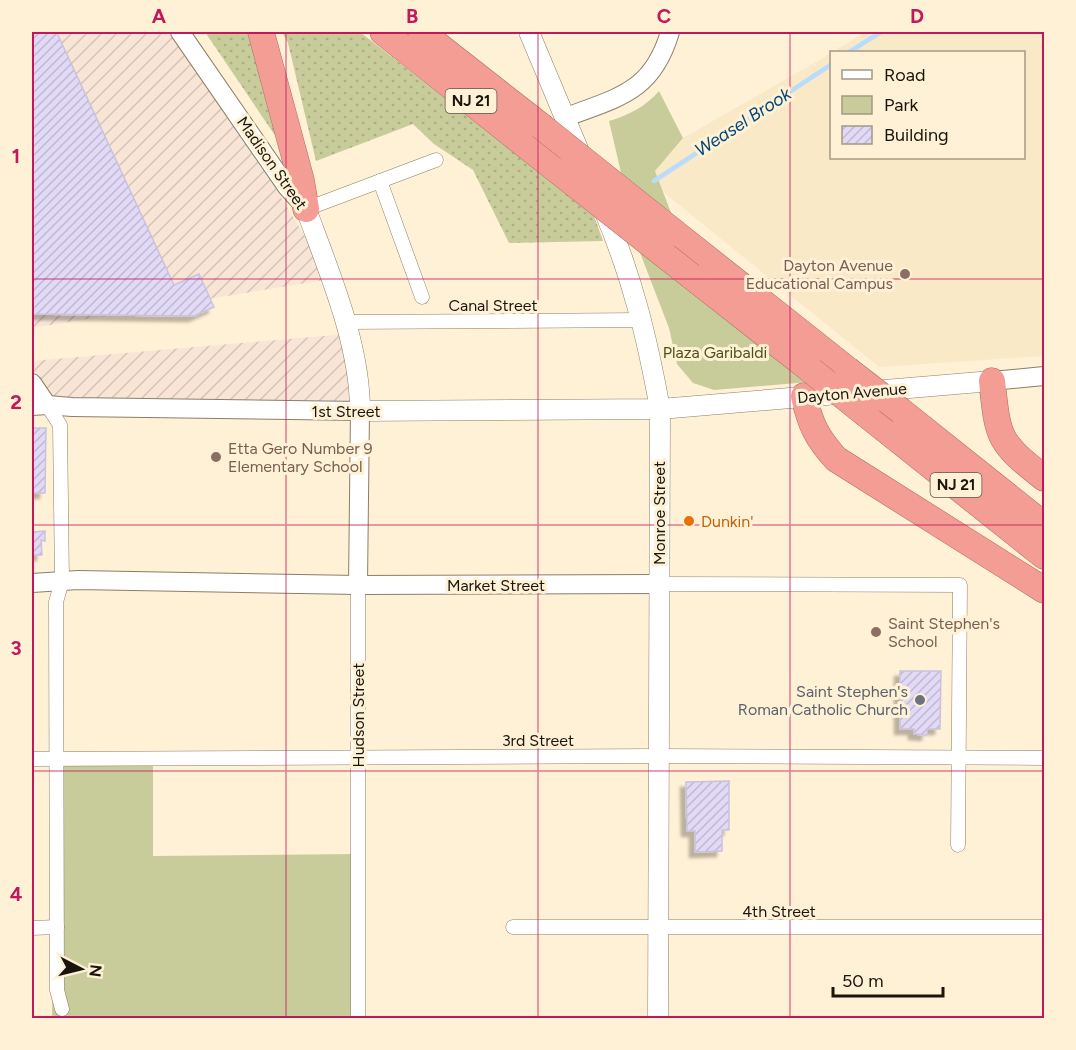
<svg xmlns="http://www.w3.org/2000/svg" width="1076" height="1050" viewBox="0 0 1076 1050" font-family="Figtree,sans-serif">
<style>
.built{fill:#fae9c6;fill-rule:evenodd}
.industrial{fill:url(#industrial-furrows)}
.grass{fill:url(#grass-dots)}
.park{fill:#c8cc9a}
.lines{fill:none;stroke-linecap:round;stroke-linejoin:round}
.stream{stroke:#badcfc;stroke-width:4.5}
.building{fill:url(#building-hatch);stroke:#cac2dd;stroke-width:1.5;filter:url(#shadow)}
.minor-casing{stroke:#8b7f66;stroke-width:15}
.tertiary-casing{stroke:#8b7f66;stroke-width:20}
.secondary-casing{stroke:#8b7f66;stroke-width:21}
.motorway-casing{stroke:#a86d64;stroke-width:27}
.minor{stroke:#fff;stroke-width:14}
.tertiary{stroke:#fff;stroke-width:18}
.secondary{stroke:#fff;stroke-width:20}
.motorway{stroke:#f49d94;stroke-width:26}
.motorway-bridge-casing{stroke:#a86d64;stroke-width:27;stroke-linecap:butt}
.motorway-bridge{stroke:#f49d94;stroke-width:26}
.grid{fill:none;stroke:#c2185b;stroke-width:1.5;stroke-opacity:0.55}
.education-dot{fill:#8d6e63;stroke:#fff1d6;stroke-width:2}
.food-dot{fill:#e8710a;stroke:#fff1d6;stroke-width:2}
.worship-dot{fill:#6b7280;stroke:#fff1d6;stroke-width:2}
.labels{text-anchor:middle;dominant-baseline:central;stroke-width:6;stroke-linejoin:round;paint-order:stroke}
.shield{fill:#fff1d6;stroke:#5f5749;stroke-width:1.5}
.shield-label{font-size:15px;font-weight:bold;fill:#1a150c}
.street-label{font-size:16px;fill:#1a150c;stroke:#fff1d6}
.education-label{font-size:16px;fill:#785e54;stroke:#fff1d6;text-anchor:start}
.park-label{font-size:16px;fill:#4e511a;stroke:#fff1d6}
.food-label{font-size:16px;fill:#c56008;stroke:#fff1d6;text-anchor:start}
.worship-label{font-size:16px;fill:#5b616d;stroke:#fff1d6;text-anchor:end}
.water-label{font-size:18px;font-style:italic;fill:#044777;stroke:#fff1d6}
.neatline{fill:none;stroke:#c2185b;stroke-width:2}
.grid-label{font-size:20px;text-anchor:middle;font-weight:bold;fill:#c2185b}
</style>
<defs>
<pattern id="industrial-furrows" width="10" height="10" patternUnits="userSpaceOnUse" patternTransform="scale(1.5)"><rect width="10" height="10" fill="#f8e5d5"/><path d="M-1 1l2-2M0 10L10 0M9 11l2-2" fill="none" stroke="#d4c4b6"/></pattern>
<pattern id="grass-dots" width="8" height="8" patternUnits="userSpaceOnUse" patternTransform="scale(1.5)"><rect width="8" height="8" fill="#c8cc9a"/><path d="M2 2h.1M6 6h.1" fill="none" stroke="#abae84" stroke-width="1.8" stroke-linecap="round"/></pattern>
<pattern id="building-hatch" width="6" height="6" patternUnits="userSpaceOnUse" patternTransform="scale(1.5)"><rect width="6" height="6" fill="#e1d9f5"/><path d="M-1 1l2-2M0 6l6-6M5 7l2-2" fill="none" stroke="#c0b9d1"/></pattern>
<filter id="shadow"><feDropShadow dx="-5.5" dy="5.5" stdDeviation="1.5" flood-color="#0004"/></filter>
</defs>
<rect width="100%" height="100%" fill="#fff1d6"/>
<path class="built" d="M865,32H1044V356L879,367L663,192L655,171L683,138L823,58ZM832,52H1024V158H832Z"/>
<g class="industrial">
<path d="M32,32H180L331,279L32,328Z"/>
<path d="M347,334L362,413H32V361Z"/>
</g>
<g class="grass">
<path d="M205,32H251L293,162Z"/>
<path d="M282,32H360L593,213L603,241L509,243L473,170L434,144L413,124L316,161L288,43Z"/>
</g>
<g class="park">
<path d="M659,91L683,138L655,171L702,293L809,382L714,390L693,383L677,364L669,328L639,250L609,121C629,115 645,107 659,91Z"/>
<path d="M56,761L153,762V856L358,854L357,1018H52Z"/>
</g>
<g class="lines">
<g class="stream">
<path d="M849,52L881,32"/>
<path d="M654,181L832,64"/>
</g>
</g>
<g class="building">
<path d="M32,32H61L57,33L174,285L199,274L214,307L194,316L32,314Z"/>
<path d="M32,428H46L45,493H32Z"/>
<path d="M45,531V541L41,540L42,555H32V532Z"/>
<path d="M900,671H941L940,729H927V735L914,734V729H900Z"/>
<path d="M729,781V830H722V851L695,852V831H687L686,782Z"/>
</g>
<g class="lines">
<defs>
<g id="minor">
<path d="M380,181L422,297"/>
<path d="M306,209L436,160"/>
<path d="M344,322L643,320"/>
<path d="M47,405L60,425L62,581L56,602L57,990L62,1009"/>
<path d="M659,584L960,585L958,845"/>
<path d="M32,759L658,756L1044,758"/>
<path d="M513,927H1044"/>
<path d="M32,928L57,927"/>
<path d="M358,1018V585"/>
</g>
<g id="tertiary">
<path d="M180,32L287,187L306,208"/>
<path d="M564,118C618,97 652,93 670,32"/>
<path d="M992,381L1044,376"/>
<path d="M32,383L47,405"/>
<path d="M32,406L47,405L72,407L360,411L358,585"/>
<path d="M32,583L78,580L358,585L659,584"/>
</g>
<g id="secondary">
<path d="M529,32L581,156"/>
<path d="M603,208C632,276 647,337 660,409L658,1018"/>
<path d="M306,209C329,272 360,343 360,411L660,409L992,381"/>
</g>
<g id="motorway">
<path d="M261,32L301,180L306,209"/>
<path d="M383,32L558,171"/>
<path d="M421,32L541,126"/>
<path d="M675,233L848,370"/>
<path d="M691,276L812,371"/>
<path d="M992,381C998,439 998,442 1044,478"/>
<path d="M804,396C810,424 817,438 836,459L1044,590"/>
<path d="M901,411L1044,525"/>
<path d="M867,415L1044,556"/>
</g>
</defs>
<use href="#minor" class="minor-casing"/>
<use href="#tertiary" class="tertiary-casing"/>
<use href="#secondary" class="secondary-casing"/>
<use href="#motorway" class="motorway-casing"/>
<use href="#minor" class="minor"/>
<use href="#tertiary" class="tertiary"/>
<use href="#secondary" class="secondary"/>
<use href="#motorway" class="motorway"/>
<defs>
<g id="motorway-bridge">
<path d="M541,126L675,233"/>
<path d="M558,171L691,276"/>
<path d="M848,370L901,411"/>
<path d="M812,371L867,415"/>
</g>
</defs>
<use href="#motorway-bridge" class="motorway-bridge-casing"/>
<use href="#motorway-bridge" class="motorway-bridge"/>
</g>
<path class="grid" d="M286,32V1018M538,32V1018M790,32V1018M32,279H1044M32,525H1044M32,771H1044"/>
<g class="education-dot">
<circle cx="905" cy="274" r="6"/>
<circle cx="216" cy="457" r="6"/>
<circle cx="876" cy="632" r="6"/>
</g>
<circle class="food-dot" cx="689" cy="521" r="6"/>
<circle class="worship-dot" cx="920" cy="700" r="6"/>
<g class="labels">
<g class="shield">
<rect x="445.5" y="89" width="51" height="24" rx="4.5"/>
<rect x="930.5" y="473" width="51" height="24" rx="4.5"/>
</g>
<g class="shield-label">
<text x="471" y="101">NJ 21</text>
<text x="956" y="485">NJ 21</text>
</g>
<g class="street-label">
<text transform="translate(272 163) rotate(55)">Madison Street</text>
<text x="493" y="305">Canal Street</text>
<text transform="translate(852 393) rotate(-5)">Dayton Avenue</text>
<text x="346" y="411">1st Street</text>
<text transform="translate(659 513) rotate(-90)">Monroe Street</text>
<text x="496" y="585">Market Street</text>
<text transform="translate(358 715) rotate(-90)">Hudson Street</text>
<text x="538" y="740">3rd Street</text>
<text x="779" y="911">4th Street</text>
</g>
<g class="education-label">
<text x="893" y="265" text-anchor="end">Dayton Avenue<tspan x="893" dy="18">Educational Campus</tspan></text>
<text x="228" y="448">Etta Gero Number 9<tspan x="228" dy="18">Elementary School</tspan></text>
<text x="888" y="623">Saint Stephen's<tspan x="888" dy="18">School</tspan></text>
</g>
<g class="park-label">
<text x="715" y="352">Plaza Garibaldi</text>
</g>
<g class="food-label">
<text x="701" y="521">Dunkin'</text>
</g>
<g class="worship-label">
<text x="908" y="691">Saint Stephen's<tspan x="908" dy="18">Roman Catholic Church</tspan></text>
</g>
<g class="water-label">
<text transform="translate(743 122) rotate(-33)">Weasel Brook</text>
</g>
</g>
<rect width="1076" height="1050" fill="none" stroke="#fff1d6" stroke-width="66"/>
<rect x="830" y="51" width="195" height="108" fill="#fff1d6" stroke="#a39985" stroke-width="1.5"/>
<rect x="842" y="70" width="30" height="9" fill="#ffffff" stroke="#a39985" stroke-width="1.5"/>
<text x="884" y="81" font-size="18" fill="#1a150c">Road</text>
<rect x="842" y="96" width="30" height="18" fill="#c8cc9a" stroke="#a39985" stroke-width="1.5"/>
<text x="884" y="111" font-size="18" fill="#1a150c">Park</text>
<rect x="842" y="126" width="30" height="18" fill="url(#building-hatch)" stroke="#a39985" stroke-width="1.5"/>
<text x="884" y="141" font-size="18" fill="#1a150c">Building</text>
<g transform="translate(81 969) rotate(97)" stroke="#fff1d6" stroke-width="4.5" paint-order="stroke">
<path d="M0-4.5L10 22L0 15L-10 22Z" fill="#1a150c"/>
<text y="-9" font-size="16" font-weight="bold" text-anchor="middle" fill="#1a150c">N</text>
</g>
<path d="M833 987v9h110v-9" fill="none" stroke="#1a150c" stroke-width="3"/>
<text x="842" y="987" font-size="18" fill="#1a150c" stroke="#fff1d6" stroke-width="4.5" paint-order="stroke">50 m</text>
<rect x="33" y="33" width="1010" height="984" class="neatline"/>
<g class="grid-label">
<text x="159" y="23">A</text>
<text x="412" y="23">B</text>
<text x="664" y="23">C</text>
<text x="917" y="23">D</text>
<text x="16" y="163">1</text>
<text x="16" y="409">2</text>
<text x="16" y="655">3</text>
<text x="16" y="901">4</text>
</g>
</svg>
